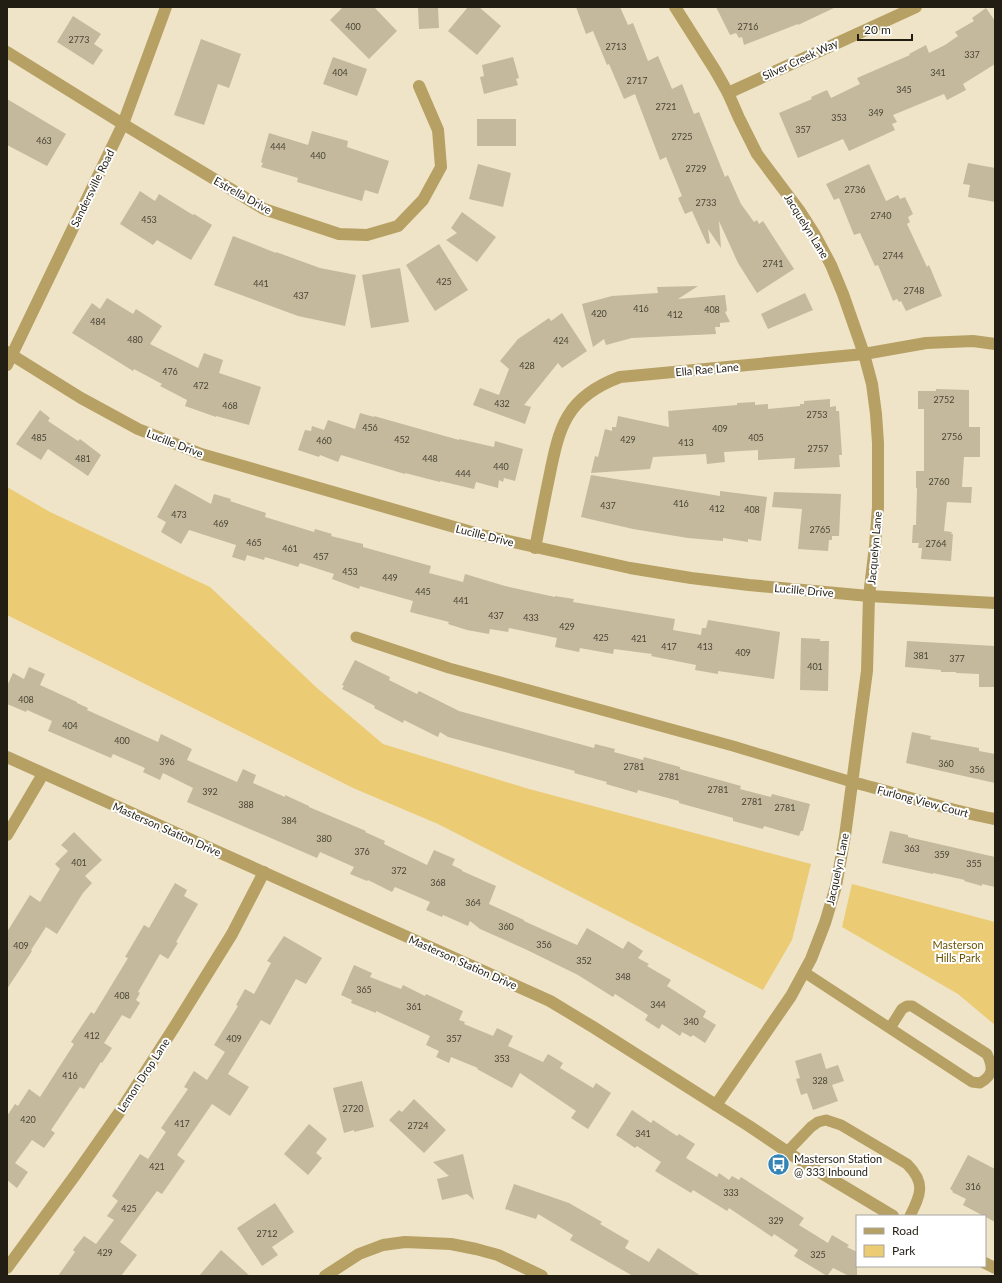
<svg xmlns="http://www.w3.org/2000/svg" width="1002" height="1283" viewBox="0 0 1002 1283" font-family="Lato,sans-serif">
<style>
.green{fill:#ebcb73}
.building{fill:#c4b99d}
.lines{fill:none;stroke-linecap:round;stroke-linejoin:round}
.service{stroke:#b6a063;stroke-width:11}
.minor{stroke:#b6a063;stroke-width:12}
.tertiary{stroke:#b6a063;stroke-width:12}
.labels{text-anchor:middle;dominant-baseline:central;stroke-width:4;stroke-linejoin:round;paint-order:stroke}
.number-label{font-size:9px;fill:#4a4536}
.street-label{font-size:11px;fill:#221e13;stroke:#fff}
.park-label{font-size:11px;fill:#6a5300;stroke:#fff}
.poi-label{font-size:11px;fill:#221e13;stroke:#fff;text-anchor:start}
</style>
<rect width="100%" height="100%" fill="#efe4c7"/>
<g class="green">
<path d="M7,487L50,512L210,587L317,688L383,744L529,789L811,864L792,940L763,990L438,824L353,788L7,615Z"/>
<path d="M852,884L995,922V1025L958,994L842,927Z"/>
</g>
<g class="building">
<path d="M343,7H374L397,31L369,59L330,20Z"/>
<path d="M418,7H438L439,28L419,29Z"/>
<path d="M468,7H479L501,26L477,55L448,31Z"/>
<path d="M576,7H620L628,25L633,23L648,61L658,56L672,89L682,84L694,114L699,112L725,177L728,175L741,204L754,222L757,220L759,224L763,221L794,269L757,293L738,263L719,221L721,248L708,229L710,243L707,244L692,211L685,214L678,198L682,196L666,157L660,160L635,94L624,99L609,64L607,65L593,31L586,34Z"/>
<path d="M716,7H836L798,25V24L744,45L742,37L739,38L736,33L730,35Z"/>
<path d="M986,8L995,21V64L963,84L966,90L947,100L944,94L893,115L897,122L892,124L895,130L849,151L843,139L798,158L779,113L812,99L811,97L827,90L831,98L860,84L857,78L910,55L909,54L926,45L929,53L945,45L958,36L955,32L974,21L972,18Z"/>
<path d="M73,16L101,34L94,44L103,50L93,65L57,42Z"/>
<path d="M201,39L241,54L229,88L218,84L204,125L174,115Z"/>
<path d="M333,57L367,69L357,96L323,84Z"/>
<path d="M513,57L519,78L516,79L518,85L484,94L480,77L484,76L482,65Z"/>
<path d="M7,99L66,134L47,166L7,145Z"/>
<rect x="477" y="119" width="39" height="27"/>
<path d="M312,131L348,141L347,147L389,161L378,194L365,190L362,201L297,182L298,178L261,167L263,163L261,162L269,133L308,145Z"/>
<path d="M968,163L995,168V202L968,197L970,185L963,184Z"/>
<path d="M478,164L511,173L503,207L469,199Z"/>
<path d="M869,164L886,201L898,195L900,199L905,197L913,214L908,217L910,222L907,224L927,267L929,265L942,296L906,311L901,301L899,302L897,299L893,301L878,265L875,266L860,233L854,235L839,198L834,200L826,184Z"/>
<path d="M140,191L155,201L159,194L193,215L194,214L212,225L191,260L157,240L153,245L120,224Z"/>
<path d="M462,212L496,237L477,262L446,240L457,233L451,228Z"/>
<path d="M233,236L276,253V252L320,268L356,275L345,326L298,316L214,285Z"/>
<path d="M439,244L468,290L435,311L406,265Z"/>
<path d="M400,268L409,322L371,328L362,275Z"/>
<path d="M698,286L678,299L725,295L727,311L725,312L730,322L720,323V327H715L716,334L632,338L606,345L604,339L593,347L582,304L612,296L658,293L657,287Z"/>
<path d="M805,293L813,310L768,329L761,314Z"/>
<path d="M107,298L133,314L136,309L162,326L150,344L198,368L204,353L223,360L219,373L261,387L249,425L216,416V417L185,406L187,400L160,386L162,384L134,369L133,371L72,333L92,303L100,309Z"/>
<path d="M562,313L587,351L562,368L558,363L524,405L531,407L525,424L473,405L480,388L499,395L509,369L500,361L518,339L549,318L551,321Z"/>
<path d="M936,389L969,390V427H980V457H964L962,487H972L971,503L947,502L944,531L952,532L951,534H953L951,561L921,559L922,548H918L919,543H912L913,525H916L917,488H916V471H924V409H918V391H936Z"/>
<path d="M830,399V407L836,406V411H839L842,455H839L840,467L794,469L795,458L758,460V450L724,452L725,462L707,464L706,454L653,457L650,469L591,473L595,456L598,457L605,429L612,431V427H616L618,416L669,427L668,411L737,405V403L755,402V405L768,404V409L800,406V404H804V401Z"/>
<path d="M40,410L50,418L48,421L78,441L80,439L101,455L88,476L48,449L41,460L16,444Z"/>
<path d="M360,413L374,417V416L459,440V439L494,447L495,441L523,449L515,481L504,478L503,482L499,480L498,488L476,482L474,489L440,481V482L405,473V474L341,455L338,462L320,455L319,457L298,450L305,430L311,431L312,426L324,430L328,420L355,429Z"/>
<path d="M591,475L720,496V491L767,497L761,541L748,539V542L723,538V541L688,538L633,529L581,517Z"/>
<path d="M175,484L211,504L214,494L231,499L230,501L266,513L265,517L314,532L315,529L332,534L331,536L363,544V547L431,566L429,573L463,582L465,574L505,586L555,597V596L574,599L573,602L675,619L673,630L701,635L702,628H706L708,620L780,632L774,679L718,671V674L695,670L696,665L651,656L652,654L614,649L613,654L580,648L579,652L555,647L557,638L509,628L508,632L490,629L489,634L467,630L448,624L449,622L410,612L413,601L360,586L359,589L332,579L334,574L300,563L298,567L265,557L264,560L247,555L245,561L232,557L236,545L189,530L181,544L161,532L166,522L157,517Z"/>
<path d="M774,492L841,494L839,536H832V540H829L828,551L798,549L802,509L772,507Z"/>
<path d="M801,638L820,639V641H829L828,691L800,690Z"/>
<path d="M907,641L995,646V687H979V674L956,673V672H941V670L905,667Z"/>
<path d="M355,660L390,677L389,680L417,694L419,691L459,711L594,748L595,744L615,749L614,752L643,760L644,757L680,767V769L741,786L740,789L771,797L772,794L810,804L803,831H801L799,836L764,826L763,829L733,821V818L679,803V801L638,790L637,793L606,784L607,782L574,773L575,771L448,737L440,732L438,737L404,720L403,723L374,708L375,706L342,689L344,686L342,685Z"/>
<path d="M29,667L45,674L40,685L77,702V703L88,708L87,710L158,742L161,734L192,749L187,760L237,782L243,769L256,775L253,783L285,797V795L309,806V807L366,831L365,832L385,841L384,844L427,865L434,850L455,859L452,865L462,870V871L496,886L489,904L524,920V921L577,945L587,928L623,949L628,941L643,951L638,958L649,964L647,966L671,980L667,986L706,1011L703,1017L716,1025L705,1043L693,1035L691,1037L682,1032L680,1036L662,1024L659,1029L645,1020L648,1015L615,994L613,997L578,975L525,949L480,929L470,921L468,926L443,915L442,917L426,910L430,902L395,887L392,892L368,880L367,881L350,874L354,867L320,852L317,858L187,802L193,788L163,773L160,780L143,772L145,768L113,754L111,758L48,731L52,721L27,710L26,712L7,704V686L13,673L24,679Z"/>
<path d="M912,732L931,736L930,739L979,748V751L995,754V783L906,763Z"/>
<path d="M890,831L908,835V837L995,857V887L982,884V886L964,881L965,880L933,873V874L882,863Z"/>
<path d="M74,832L102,860L85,876L92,883L83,893L57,934L46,927L31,950L32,951L7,989V932L30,895L40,902L60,869L55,864L68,851L61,845Z"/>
<path d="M175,883L187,890L184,896L198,904L176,942L178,943L168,959L160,954L138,992L140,993L136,1000L140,1003L130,1019L122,1015L104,1043L112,1048L102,1063L101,1062L84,1089L80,1087L51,1130L55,1133L44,1148L32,1140L15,1163L28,1172L17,1188L7,1180V1116L15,1104L18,1106L29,1089L40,1097L74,1044L71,1042L91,1012L94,1014L128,958L125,957L144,925L149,928Z"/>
<path d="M284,936L322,958L306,984L296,979L270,1025L261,1020L228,1074L249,1087L230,1116L212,1104L177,1155L185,1161L162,1194L157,1191L120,1242L137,1255L121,1276H58L75,1252L73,1250L84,1236L96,1244L114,1220L107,1216L118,1201L112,1196L140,1154L148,1159L166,1132L161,1128L188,1089L184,1087L194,1071L207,1080L225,1052L214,1045L238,1006L236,1005L245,989L254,994L271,963L267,961Z"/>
<path d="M354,965L372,973L370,977L401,989L403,985L425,996L426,994L463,1011L459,1020L465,1022L464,1024L493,1036L497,1028L513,1036L508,1046L543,1062L548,1054L563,1063L560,1068L593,1088L596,1083L611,1093L588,1129L571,1118L576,1111L520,1073L512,1088L477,1069L478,1068L451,1057L449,1063L436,1057L439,1051L426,1045L430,1036L376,1011V1013L351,1003L352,1000L341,995Z"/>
<path d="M821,1053L826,1069L838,1065L844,1081L832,1085L838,1101L813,1110L807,1093L801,1095L796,1079L800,1078L795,1061Z"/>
<path d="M362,1081L374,1127L354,1132V1130L344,1133L333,1088Z"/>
<path d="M414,1099L446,1130L424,1153L389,1120L399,1110L402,1112Z"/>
<path d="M632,1110L651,1123L653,1120L677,1136L679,1134L695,1144L686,1158L717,1177L719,1173L729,1180L732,1176L739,1180L741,1177L804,1218L799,1225L828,1243L832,1235L849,1245L847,1247L857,1252V1276H849L833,1268L827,1276L794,1256L798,1250L774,1234L772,1237L729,1208L727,1211L693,1190L691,1193L655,1171L661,1162L637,1146L635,1148L616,1135Z"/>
<path d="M309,1124L327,1139L316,1153L322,1158L308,1175L284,1154Z"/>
<path d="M463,1154L474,1200L467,1194L442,1200L437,1179L449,1176L433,1162Z"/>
<path d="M968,1155L995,1169V1222L963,1205L966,1199L952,1192L953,1191L950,1189Z"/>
<path d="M514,1184L569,1203L602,1222L600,1224L629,1241L625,1248L649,1262L658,1248L701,1276H633L570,1240L573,1235L538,1214L536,1219L505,1209Z"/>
<path d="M275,1203L294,1232L272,1247L278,1255L262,1266L237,1228Z"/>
<path d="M221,1250L250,1276H199Z"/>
</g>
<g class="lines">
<g class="service">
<path d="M356,637L449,668L733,746L852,782"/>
<path d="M804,972L972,1082L980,1083C994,1075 993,1067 987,1054L912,1006H907L902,1009L890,1028"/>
<path d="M787,1152L811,1127L818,1122L826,1120L841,1125L907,1164C926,1183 921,1194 910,1216"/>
</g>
<g class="minor">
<path d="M675,7L715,70L728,93L739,118L757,154L799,210L815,235L831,265L843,294L864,354L872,384L876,414L878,443V507L875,546L869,596L867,671L845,836L836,886L825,923L811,959L791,996L716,1105"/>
<path d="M7,52L123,124L264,209L339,234L367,235L398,226L423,200L441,167L438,130L419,86"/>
<path d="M728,93L916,7"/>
<path d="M7,352L81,398L138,429L201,454L482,535L630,568L691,578L749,585L869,596L995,603"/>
<path d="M535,548C540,524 544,501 549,478C559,427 566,397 620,377L864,354L926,343L973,341L995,344"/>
<path d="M852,782C900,794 947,810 995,819"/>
<path d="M7,835L43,774"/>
<path d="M7,1268L76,1174L121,1110L175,1026L232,934L264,872"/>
<path d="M325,1276L359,1254L383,1245L405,1242L451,1244L476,1249L498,1255L542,1276"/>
</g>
<g class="tertiary">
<path d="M7,365L123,124L166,7"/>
<path d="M7,757L550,1001L593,1027L749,1126L798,1159L893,1216"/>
<path d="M985,1263L995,1268"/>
</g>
</g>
<defs>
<symbol id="bus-disc" viewBox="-11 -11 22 22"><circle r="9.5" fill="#3484b6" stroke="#fff"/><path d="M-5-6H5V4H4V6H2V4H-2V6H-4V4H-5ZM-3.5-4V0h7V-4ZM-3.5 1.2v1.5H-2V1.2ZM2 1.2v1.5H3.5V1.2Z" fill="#fff"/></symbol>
</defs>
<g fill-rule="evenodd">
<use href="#bus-disc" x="766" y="1152" width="25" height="25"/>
</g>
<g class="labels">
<g class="number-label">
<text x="353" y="26">400</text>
<text x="748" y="26">2716</text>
<text x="79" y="39">2773</text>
<text x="616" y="46">2713</text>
<text x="972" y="54">337</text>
<text x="340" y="72">404</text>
<text x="938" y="72">341</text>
<text x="637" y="80">2717</text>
<text x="904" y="89">345</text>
<text x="666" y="106">2721</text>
<text x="876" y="112">349</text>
<text x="839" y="117">353</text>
<text x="803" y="129">357</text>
<text x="682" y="136">2725</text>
<text x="44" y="140">463</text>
<text x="278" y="146">444</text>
<text x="318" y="155">440</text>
<text x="696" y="168">2729</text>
<text x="855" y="189">2736</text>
<text x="706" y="202">2733</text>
<text x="881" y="215">2740</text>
<text x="149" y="219">453</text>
<text x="893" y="255">2744</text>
<text x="773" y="263">2741</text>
<text x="444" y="281">425</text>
<text x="261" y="283">441</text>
<text x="914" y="290">2748</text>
<text x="301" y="295">437</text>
<text x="641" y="308">416</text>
<text x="712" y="309">408</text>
<text x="599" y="313">420</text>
<text x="675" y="314">412</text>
<text x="98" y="321">484</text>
<text x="135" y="339">480</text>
<text x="561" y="340">424</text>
<text x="527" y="365">428</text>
<text x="170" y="371">476</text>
<text x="201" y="385">472</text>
<text x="944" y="399">2752</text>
<text x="502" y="403">432</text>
<text x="230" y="405">468</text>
<text x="817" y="414">2753</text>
<text x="370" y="427">456</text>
<text x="720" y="428">409</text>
<text x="952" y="436">2756</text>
<text x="39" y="437">485</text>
<text x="756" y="437">405</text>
<text x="402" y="439">452</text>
<text x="628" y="439">429</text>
<text x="324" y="440">460</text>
<text x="686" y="442">413</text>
<text x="818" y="448">2757</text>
<text x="83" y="458">481</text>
<text x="430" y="458">448</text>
<text x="501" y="466">440</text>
<text x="463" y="473">444</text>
<text x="939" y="481">2760</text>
<text x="681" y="503">416</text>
<text x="608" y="505">437</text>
<text x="717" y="508">412</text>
<text x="752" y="509">408</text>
<text x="179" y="514">473</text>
<text x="221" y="523">469</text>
<text x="820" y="529">2765</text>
<text x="254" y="542">465</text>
<text x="936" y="543">2764</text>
<text x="290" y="548">461</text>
<text x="321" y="556">457</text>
<text x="350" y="571">453</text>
<text x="390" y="577">449</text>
<text x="423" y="591">445</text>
<text x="461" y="600">441</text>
<text x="496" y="615">437</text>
<text x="531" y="617">433</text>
<text x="567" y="626">429</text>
<text x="601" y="637">425</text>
<text x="639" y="638">421</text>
<text x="669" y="646">417</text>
<text x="705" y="646">413</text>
<text x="743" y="652">409</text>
<text x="921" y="655">381</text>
<text x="957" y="658">377</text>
<text x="815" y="666">401</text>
<text x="26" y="699">408</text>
<text x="70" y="725">404</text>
<text x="122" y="740">400</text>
<text x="167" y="761">396</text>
<text x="946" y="763">360</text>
<text x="634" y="766">2781</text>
<text x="977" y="769">356</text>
<text x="669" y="776">2781</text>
<text x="718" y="789">2781</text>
<text x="210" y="791">392</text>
<text x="752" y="801">2781</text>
<text x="246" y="804">388</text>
<text x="785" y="807">2781</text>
<text x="289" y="820">384</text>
<text x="324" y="838">380</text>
<text x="912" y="848">363</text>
<text x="362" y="851">376</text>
<text x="942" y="854">359</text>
<text x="79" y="862">401</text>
<text x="974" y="863">355</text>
<text x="399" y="870">372</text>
<text x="438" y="882">368</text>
<text x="473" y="902">364</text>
<text x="506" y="926">360</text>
<text x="544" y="944">356</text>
<text x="21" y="945">409</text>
<text x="584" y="960">352</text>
<text x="623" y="976">348</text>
<text x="364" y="989">365</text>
<text x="122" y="995">408</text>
<text x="658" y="1004">344</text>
<text x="414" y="1006">361</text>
<text x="691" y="1021">340</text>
<text x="92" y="1035">412</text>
<text x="234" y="1038">409</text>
<text x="454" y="1038">357</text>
<text x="502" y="1058">353</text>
<text x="70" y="1075">416</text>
<text x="820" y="1080">328</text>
<text x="353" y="1108">2720</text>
<text x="28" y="1119">420</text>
<text x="182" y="1123">417</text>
<text x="418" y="1125">2724</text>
<text x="643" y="1133">341</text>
<text x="157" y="1166">421</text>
<text x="973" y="1186">316</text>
<text x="731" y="1192">333</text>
<text x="129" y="1208">425</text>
<text x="776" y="1220">329</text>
<text x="267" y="1233">2712</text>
<text x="105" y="1252">429</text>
<text x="818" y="1254">325</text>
</g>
<g class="street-label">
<text transform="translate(800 59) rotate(-25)">Silver Creek Way</text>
<text transform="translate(92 188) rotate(-64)">Sandersville Road</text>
<text transform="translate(243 195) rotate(29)">Estrella Drive</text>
<text transform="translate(807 226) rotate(58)">Jacquelyn Lane</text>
<text transform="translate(707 369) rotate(-5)">Ella Rae Lane</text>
<text transform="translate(175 443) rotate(21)">Lucille Drive</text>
<text transform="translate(485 535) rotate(14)">Lucille Drive</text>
<text transform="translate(874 548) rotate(-85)">Jacquelyn Lane</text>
<text transform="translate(804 590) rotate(5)">Lucille Drive</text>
<text transform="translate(923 801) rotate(15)">Furlong View Court</text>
<text transform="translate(167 829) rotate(24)">Masterson Station Drive</text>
<text transform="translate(837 869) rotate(-78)">Jacquelyn Lane</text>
<text transform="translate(463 962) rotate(24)">Masterson Station Drive</text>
<text transform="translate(143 1075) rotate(-57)">Lemon Drop Lane</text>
</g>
<g class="park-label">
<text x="958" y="944">Masterson<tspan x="958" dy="13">Hills Park</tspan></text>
</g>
<g class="poi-label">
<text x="794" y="1158">Masterson Station<tspan x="794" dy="13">@ 333 Inbound</tspan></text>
</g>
</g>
<rect width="1002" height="1283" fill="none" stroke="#221e13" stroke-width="16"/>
<rect x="856" y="1215" width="130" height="52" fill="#ffffff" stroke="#a7a5a1"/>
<rect x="864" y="1228" width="20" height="6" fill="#b6a063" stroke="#a7a5a1"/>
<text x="892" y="1235" font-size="12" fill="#221e13">Road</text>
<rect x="864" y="1245" width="20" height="12" fill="#ebcb73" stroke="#a7a5a1"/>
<text x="892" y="1255" font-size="12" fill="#221e13">Park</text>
<path d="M858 34v6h54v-6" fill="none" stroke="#221e13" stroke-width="2"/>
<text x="864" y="34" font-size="12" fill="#221e13" stroke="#ffffff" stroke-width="3" paint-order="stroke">20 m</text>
</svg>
